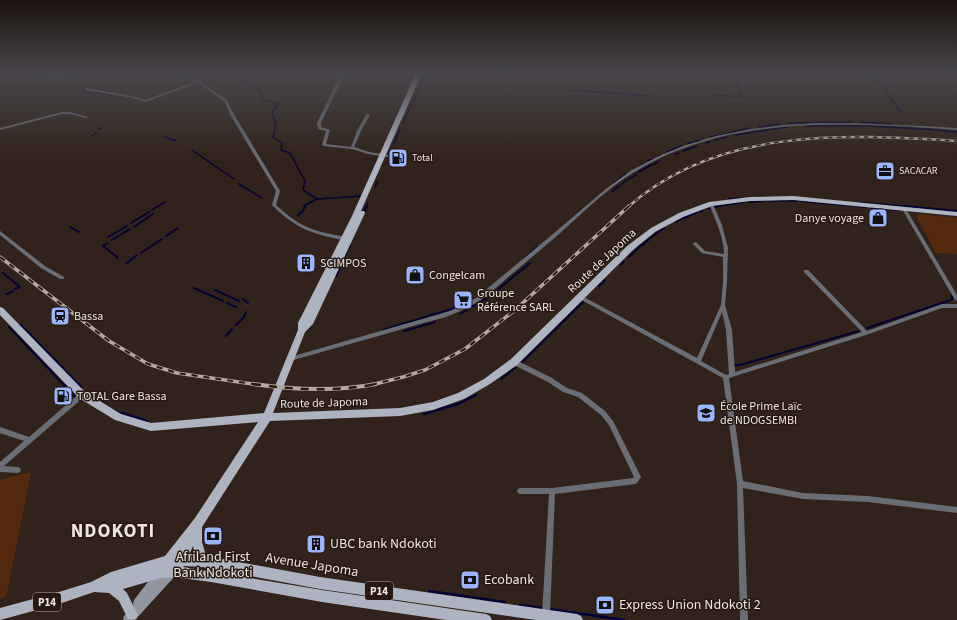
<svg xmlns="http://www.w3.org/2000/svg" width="957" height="620" viewBox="0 0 957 620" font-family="'Source Sans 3',sans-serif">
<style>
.green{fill:#55290d}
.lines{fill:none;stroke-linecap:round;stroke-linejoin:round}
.stream-far2{stroke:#030234;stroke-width:1.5}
.stream-far1{stroke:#030234;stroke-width:2}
.stream{stroke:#030234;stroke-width:2.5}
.minor{fill:#6a6d74;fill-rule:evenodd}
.secondary{fill:#9095a0;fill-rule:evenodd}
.primary{fill:#aeb3c2;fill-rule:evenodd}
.rail-far2-casing{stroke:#b3a8a2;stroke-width:2.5}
.rail-far1-casing{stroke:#b3a8a2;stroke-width:3.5}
.rail-casing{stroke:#b3a8a2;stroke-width:4}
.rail-far2{stroke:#271912;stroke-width:1.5;stroke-dasharray:4.5;stroke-linecap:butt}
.rail-far1{stroke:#271912;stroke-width:2;stroke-dasharray:6;stroke-linecap:butt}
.rail{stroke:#271912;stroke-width:2.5;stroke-dasharray:8;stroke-linecap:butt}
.labels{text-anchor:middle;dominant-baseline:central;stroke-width:3;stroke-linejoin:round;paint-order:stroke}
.far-poi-label{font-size:10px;fill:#eee5e0;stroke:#271912;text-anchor:start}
.shield{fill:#271912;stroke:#b2a8a2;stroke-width:1}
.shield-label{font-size:11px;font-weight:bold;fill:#eee5e0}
.poi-label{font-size:12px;fill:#eee5e0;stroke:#271912;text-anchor:start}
.street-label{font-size:12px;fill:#eee5e0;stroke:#271912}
.near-poi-label{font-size:14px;fill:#eee5e0;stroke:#271912;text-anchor:start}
.near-street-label{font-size:14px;fill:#eee5e0;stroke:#271912}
.near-district-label{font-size:19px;font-weight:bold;letter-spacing:1px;fill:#eee5e0;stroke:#271912}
</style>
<rect width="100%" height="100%" fill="#31231b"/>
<g class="green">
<path d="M919,214L957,218V254L936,253L916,216Z"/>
<path d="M31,472L6,597L0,599V480Z"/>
</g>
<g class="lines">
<g class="stream-far2">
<path d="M248,73L243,77L244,81L261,91L262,99L278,104L272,113L276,125L273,137L282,143L281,150L290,153L305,181L303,190L317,199L362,196"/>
<path d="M874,73L901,113"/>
<path d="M78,87H81L86,93H102L112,96"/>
<path d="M569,90L652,96"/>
<path d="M715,95L742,97L735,76"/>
<path d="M861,122L892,124"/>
<path d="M403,123L426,73"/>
<path d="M788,123L852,122"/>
<path d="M806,126H866"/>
<path d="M868,126L940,130"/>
<path d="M759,127L779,124"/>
<path d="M98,128L100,129"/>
<path d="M942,131L957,132"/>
<path d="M735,135L787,127"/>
<path d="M92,136L96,133"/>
<path d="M165,137L175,141L176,139"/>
<path d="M711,137L750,128"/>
<path d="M715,140L728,137"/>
<path d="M706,143L710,142"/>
<path d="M394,144L400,129"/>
<path d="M687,144L701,140"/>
<path d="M192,150L234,179"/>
<path d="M683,151L697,146"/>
<path d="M667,152L682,146"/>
<path d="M675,154L679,153"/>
<path d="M658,156L661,155"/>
<path d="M648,161L653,159"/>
<path d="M653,165L659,161"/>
<path d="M639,167L644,164"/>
<path d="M639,172L651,165"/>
<path d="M631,178L637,174"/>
<path d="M614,183L626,174"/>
<path d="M239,184L262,198"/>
<path d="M622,184L630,178"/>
<path d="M375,187L378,181"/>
<path d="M612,192L620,185"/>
<path d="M729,199L742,198"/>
<path d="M768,201H785"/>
<path d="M786,201H798"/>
<path d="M801,201L817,203"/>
<path d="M749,202H754"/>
<path d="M755,202L765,201"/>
<path d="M857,202L915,207"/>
<path d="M819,203L830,204"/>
<path d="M832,204L866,207"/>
<path d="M720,206L745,202"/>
<path d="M157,207L165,202"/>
<path d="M304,207L305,205L317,199"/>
<path d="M366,207L368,203"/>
<path d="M715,207L720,206"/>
</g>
<g class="stream-far1">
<path d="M857,206L866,207"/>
<path d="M904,206L957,211"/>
<path d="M871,208L899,210"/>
<path d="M708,209L719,206"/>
<path d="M152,210L158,206"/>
<path d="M700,212L703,210"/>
<path d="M363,214L367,206"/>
<path d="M298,215L303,211L305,206"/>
<path d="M684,218L697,212"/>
<path d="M676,222L683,218"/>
<path d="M131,223L149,212"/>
<path d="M70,227L79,232"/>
<path d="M134,227L153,214"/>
<path d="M654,235L664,228"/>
<path d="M166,236L178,228"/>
<path d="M108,237L127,226"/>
<path d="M112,240L130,229"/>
<path d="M108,243L103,246L118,258"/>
<path d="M642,245L653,236"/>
<path d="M141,253L162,239"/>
<path d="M345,256L350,245"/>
<path d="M629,257L641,245"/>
<path d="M525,258L537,247"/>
<path d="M127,263L137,255"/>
<path d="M621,265L624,261"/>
<path d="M3,273L20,287L15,289"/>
<path d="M336,276L345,257"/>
<path d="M514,276L530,263"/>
<path d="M599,286L605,280"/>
<path d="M194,288L223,301"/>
<path d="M215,290L226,295"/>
<path d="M7,294L13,291"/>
<path d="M228,296L239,301"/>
<path d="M243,299L248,303"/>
<path d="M950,300L952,299V295"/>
<path d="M227,303L236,307"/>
<path d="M460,314L489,297L513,277"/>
<path d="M21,325L79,385"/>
<path d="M236,325L244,317L246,312"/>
<path d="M9,327L64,385"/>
<path d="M867,328L948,301"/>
<path d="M383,330L458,307"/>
<path d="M404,331L435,322"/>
<path d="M226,336L232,329"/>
<path d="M520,364L583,302"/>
<path d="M735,365H740L859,331"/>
<path d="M501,379L515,368"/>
</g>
<g class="stream">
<path d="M63,384L76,398"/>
<path d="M78,384L81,387"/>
<path d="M114,410L120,413"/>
<path d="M122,413L147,421"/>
<path d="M424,414L458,404L476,395"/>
<path d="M429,591L505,602"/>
<path d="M520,605L544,608"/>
<path d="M549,609L624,620"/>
</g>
<g class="minor">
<path d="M41,73H43L42,75C51,80 60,78 69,75C73,74 75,72 79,73C67,80 50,84 38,75Z"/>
<path d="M183,73H186L198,81L201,80L202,81L200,82L226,99L235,116L280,191L276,205C289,217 301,226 318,231C328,234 338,235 349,238V240L347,241C314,234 297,230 273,206L272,205L276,191L231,116L224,101L198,83L145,102L132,98L86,90L84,89L86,88L133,96L145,100L195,82Z"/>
<path d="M341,73H345L321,123V127L330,130L326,144L351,147L357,131L366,115L368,114L370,115L361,131L354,147L369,152L388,155V157L368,154L352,149L324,146L322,145L326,131L318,129L317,123Z"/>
<path d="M62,112H70L88,117L86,118L70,114H62L0,130V128Z"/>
<path d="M819,123C865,123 911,125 957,128V130C840,122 709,112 610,189C592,203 575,220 558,235C543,248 528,260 513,273C502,282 490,294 479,301C471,306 461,311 453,314C447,317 441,318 435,320C422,323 409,327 396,331C361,341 325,351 290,361H288L287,359L288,357H290L450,311L476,298L553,234L607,188L632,170L661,155L683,146L716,136L751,129L785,125Z"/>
<path d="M710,203H712L713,204L722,225L728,248L727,282L725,305L732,330L735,372L862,332L804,272V270H808L867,331L942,304H957V308H942L866,335L729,378L743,481L803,493L868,496L957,507V513L868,502L803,499L743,488L748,620H740L737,484L723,378L578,298V296H582L697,358L721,305L723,282V257L702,253L693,244L695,242L697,243L705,251L724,254C724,237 715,219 709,204ZM722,312L726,330L729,374L726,375L701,361Z"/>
<path d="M903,208H904L906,209L957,295V301L955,300L902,209Z"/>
<path d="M0,231L45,266L64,277V279H60L41,268L0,235Z"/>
<path d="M512,360H516L552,378L567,388L582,393L605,411L613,421L641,477L637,483L635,484L555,494L550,615L549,618L546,619L543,618L542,615L549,494H520L518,493L517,491L518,489L520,488H552L633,478L634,477L609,425L601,415L578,397L563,392L548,382L512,364L511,362Z"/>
<path d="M80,393H84L85,395L84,397L4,466L18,467L20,468L21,470L20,472L18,473L0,472V462L24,441L0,433V427L29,437Z"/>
</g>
<path class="secondary" d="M174,566L177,568L179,571L177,574L135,620H123L124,616L134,606L133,604L134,600L158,569L161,567L164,569L166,573L171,568Z"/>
<path class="primary" d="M416,73H422L361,211H364L365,213L313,324L305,332L273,413L400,408L433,402L458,393L484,379L511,359L627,246L651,228L679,213L709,202L750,197L793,196L957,212V216L793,200L750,201L712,206L683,217L655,232L633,250L517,365L490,384L464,399L433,410L400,416L270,421L202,527V542L206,556L320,577L577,614L581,616L583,620H536L320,589L202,567L184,566L183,567L322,590L486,614L490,616L492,620H446L322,602L211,582L174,577L161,578L123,589L127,593L138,615L136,619H128L119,601L109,593L94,592L59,604L0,620V608L59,592L91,582L111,572L165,556L195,518L258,422L151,431L115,420L79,398L0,315V307L3,308L85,392L121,414L151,423L264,413L298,330V323L352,216ZM193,546L195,555H189Z"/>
<defs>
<path id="rail-far2" d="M628,207C717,127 845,134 957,141"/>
<g id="rail-far1">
<path d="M0,257L109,341L148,364L177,373L260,385"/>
<path d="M371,385L403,377L425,370L465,349L515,310L629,206"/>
</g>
<path id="rail" d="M253,384C295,390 335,392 376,384"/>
</defs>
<use href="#rail-far2" class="rail-far2-casing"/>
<use href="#rail-far1" class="rail-far1-casing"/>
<use href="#rail" class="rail-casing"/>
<use href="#rail-far2" class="rail-far2"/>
<use href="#rail-far1" class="rail-far1"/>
<use href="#rail" class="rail"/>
</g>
<linearGradient id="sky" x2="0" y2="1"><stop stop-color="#1b130f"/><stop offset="0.46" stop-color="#48454a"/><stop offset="1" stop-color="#48454a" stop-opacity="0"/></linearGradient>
<rect width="957" height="159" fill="url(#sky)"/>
<defs>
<symbol id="fuel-square" viewBox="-11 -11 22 22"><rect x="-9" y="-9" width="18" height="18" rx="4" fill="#9bb5fd" stroke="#271912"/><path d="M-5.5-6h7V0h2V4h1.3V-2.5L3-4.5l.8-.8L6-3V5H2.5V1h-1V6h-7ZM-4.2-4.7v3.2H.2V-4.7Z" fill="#111"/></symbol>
<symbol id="office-square" viewBox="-11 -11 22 22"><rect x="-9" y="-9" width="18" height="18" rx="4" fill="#9bb5fd" stroke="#271912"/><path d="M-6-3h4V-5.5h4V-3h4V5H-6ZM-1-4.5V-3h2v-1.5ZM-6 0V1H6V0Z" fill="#111"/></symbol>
<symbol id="shop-square" viewBox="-11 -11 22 22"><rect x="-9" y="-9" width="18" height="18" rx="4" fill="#9bb5fd" stroke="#271912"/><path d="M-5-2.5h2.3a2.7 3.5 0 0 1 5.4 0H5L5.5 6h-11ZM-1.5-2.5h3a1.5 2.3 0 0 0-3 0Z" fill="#111"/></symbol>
<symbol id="building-square" viewBox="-11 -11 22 22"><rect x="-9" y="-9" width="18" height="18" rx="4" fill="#9bb5fd" stroke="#271912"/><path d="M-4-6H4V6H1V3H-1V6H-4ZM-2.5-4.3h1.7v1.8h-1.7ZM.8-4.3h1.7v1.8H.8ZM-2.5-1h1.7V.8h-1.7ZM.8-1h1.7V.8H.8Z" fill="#111"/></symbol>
<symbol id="supermarket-square" viewBox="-11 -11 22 22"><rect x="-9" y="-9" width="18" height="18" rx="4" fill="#9bb5fd" stroke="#271912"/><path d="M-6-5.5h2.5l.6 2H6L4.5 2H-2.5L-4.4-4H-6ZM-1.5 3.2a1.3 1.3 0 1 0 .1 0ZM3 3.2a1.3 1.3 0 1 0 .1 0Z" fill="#111"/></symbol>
<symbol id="station-square" viewBox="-11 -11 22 22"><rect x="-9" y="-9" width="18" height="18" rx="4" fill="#9bb5fd" stroke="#271912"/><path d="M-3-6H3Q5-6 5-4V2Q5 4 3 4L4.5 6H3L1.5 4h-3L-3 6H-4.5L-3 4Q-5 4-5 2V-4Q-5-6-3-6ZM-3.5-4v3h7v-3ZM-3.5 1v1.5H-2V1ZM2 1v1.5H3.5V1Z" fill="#111"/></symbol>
<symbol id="school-square" viewBox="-11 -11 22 22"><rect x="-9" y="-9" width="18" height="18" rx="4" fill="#9bb5fd" stroke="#271912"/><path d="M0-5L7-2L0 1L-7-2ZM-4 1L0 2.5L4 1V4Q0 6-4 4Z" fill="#111"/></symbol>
<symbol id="bank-square" viewBox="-11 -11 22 22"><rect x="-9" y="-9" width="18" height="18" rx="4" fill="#9bb5fd" stroke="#271912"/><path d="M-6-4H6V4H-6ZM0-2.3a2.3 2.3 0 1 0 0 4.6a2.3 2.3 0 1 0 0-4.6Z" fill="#111"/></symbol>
</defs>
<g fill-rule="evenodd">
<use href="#fuel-square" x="387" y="147" width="22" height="22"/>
<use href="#office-square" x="874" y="160" width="22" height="22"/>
<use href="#shop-square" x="867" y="207" width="22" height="22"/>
<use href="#building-square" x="295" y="252" width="22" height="22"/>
<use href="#shop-square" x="404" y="264" width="22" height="22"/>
<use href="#supermarket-square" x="452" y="289" width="22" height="22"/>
<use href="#station-square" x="49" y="305" width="22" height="22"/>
<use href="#fuel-square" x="52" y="385" width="22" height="22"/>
<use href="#school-square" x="695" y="402" width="22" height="22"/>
<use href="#bank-square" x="202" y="525" width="22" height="22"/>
<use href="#building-square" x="305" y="533" width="22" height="22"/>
<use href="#bank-square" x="459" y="569" width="22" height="22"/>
<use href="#bank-square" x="594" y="594" width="22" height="22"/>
</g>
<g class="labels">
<g class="far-poi-label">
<text x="412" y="158">Total</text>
<text x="899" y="171">SACACAR</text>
</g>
<g class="shield">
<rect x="365" y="582" width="28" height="18" rx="3"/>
<rect x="33" y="593" width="28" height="18" rx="3"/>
</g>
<g class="shield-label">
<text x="379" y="591">P14</text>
<text x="47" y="602">P14</text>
</g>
<g class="poi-label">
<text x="864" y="218" text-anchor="end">Danye voyage</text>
<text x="320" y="263">SCIMPOS</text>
<text x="429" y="275">Congelcam</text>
<text x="477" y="293">Groupe<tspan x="477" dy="14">Référence SARL</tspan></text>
<text x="74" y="316">Bassa</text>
<text x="77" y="396">TOTAL Gare Bassa</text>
<text x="720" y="406">École Prime Laïc<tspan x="720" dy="14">de NDOGSEMBI</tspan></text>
</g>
<g class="street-label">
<text transform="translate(602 261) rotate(-43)">Route de Japoma</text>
<text transform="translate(324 403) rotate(-2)">Route de Japoma</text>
</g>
<g class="near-poi-label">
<text x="330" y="544">UBC bank Ndokoti</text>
<text x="213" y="557" text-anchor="middle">Afriland First<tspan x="213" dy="16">Bank Ndokoti</tspan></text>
<text x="484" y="580">Ecobank</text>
<text x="619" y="605">Express Union Ndokoti 2</text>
</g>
<g class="near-street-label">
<text transform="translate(312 565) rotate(9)">Avenue Japoma</text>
</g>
<g class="near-district-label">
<text x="113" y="531">NDOKOTI</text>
</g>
</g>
</svg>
